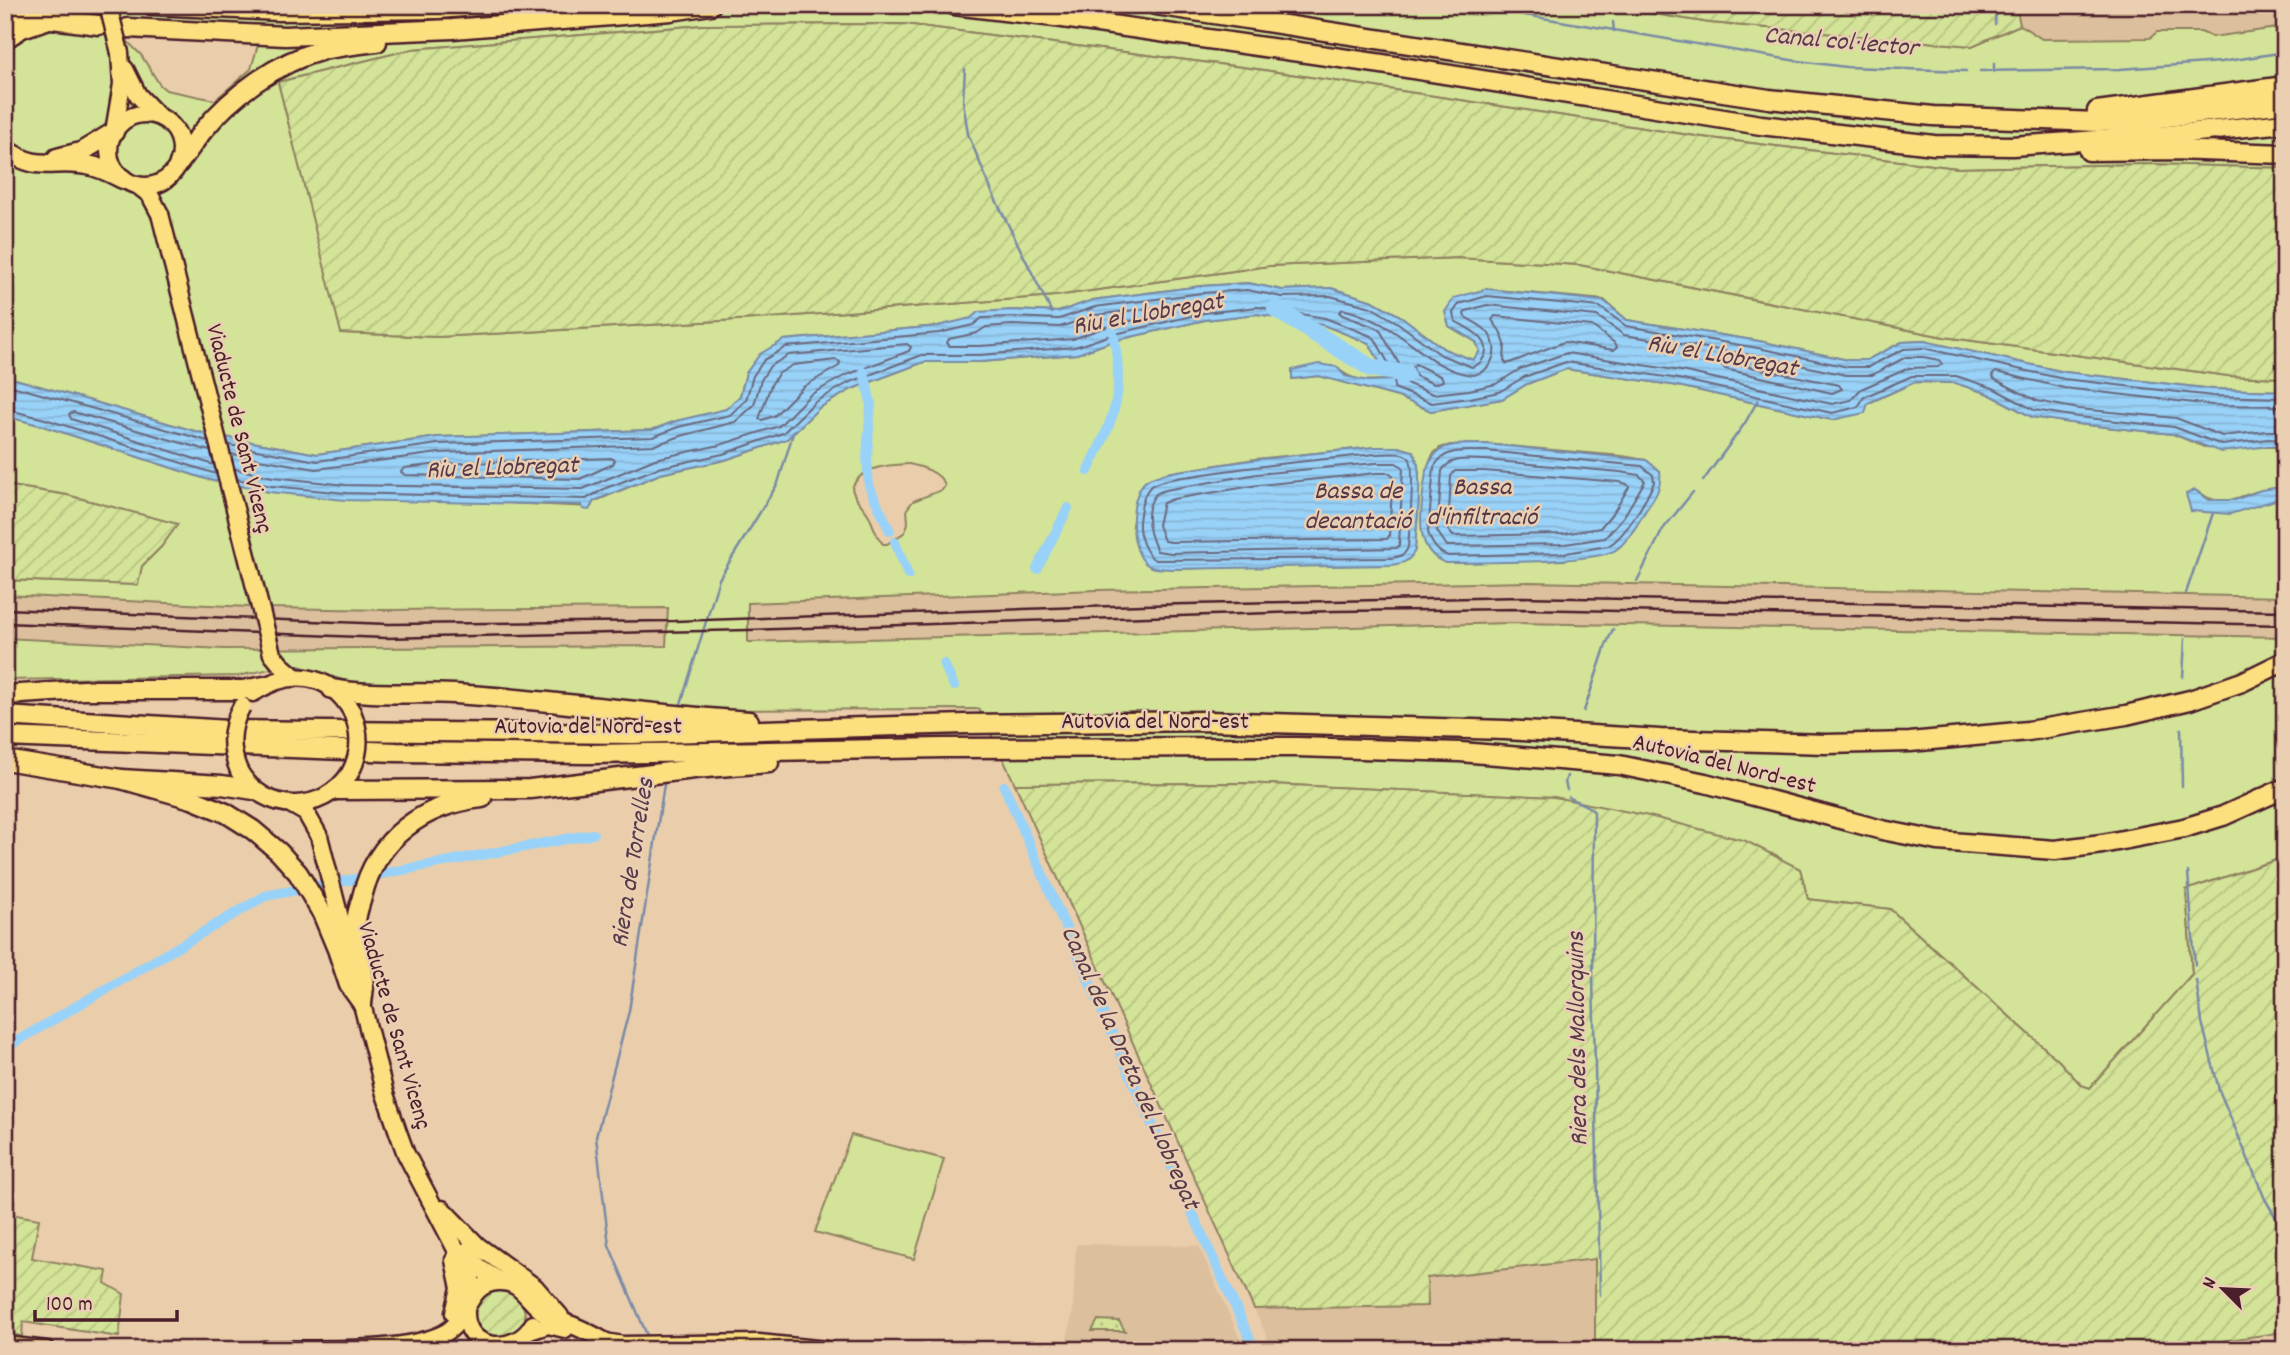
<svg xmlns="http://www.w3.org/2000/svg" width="2290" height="1355" viewBox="0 0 2290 1355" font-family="Dekko,sans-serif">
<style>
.built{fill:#dcbf9d}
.grass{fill:#d3e397;stroke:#8e8161;stroke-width:2;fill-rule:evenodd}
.park{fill:url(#park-dots);stroke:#8e8161;stroke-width:2}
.garden{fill:url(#garden-furrows);stroke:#8e8161;stroke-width:2}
.water{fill:url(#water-rules);stroke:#798aa6;stroke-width:2}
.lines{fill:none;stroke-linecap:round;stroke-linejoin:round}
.shore{stroke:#6a677d;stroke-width:2}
.stream{stroke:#798aa6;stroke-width:2.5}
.canal{stroke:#99d2f8;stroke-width:10}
.river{stroke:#99d2f8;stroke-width:18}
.primary-casing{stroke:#4a1f2b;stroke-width:21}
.motorway-casing{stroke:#4a1f2b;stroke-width:23}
.primary{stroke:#fce080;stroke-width:16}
.motorway{stroke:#fce080;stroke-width:18}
.rail{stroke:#4a1f2b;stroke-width:2.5}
.primary-bridge-casing{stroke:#4a1f2b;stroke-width:21;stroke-linecap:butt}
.primary-bridge{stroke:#fce080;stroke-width:16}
.labels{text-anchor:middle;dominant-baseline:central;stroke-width:5;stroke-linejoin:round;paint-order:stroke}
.street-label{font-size:24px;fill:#4a1f2b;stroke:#ebcfb2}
.water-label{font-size:26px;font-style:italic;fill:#563a4a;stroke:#ebcfb2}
</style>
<defs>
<pattern id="park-dots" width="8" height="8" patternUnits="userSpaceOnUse" patternTransform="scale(1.75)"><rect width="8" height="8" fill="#d3e397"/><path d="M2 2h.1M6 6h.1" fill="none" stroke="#b7c282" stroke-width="1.8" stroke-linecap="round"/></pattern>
<pattern id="garden-furrows" width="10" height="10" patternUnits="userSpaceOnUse" patternTransform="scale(1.75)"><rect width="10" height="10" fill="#d3e397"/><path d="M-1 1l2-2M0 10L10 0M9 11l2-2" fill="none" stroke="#b7c282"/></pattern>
<pattern id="water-rules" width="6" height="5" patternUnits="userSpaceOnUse" patternTransform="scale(1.75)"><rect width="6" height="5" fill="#99d2f8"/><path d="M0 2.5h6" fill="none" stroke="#85b4d5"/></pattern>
</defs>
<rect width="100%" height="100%" fill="#eaceab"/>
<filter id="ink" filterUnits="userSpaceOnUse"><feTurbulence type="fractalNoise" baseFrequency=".0143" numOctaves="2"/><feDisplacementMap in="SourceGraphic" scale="14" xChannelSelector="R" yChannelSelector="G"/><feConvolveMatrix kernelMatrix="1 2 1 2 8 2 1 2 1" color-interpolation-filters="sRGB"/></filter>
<g filter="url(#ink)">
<g class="built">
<path d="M2016,5H2285V27L2212,37L2201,32L2150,38L2042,39L2020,25Z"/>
<path d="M1530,582L2285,597V637L1512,623L748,642V603L1098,590Z"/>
<path d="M5,595L270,608L387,610L668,608L666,646L223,649L5,638Z"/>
<path d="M1076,1244L1199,1246L1245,1350H1065L1073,1310Z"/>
<path d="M1595,1259V1350H1273L1254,1309L1428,1306L1426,1278Z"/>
<path d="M685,1331L808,1338L872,1350H688Z"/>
</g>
<g class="grass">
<path d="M5,5H1599L1710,23L1972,46L2020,25L2042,39L2150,38L2157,32H2201L2212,37L2285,27V168L2149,164L1957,168L1702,137L1257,69L904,24L703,25L413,49L278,82L342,333L437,337L755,319L1055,296L1269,266L1457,258L1580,265L1944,337L2228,376L2285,378V391L2214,389L2065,372L1924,341L1902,342L1867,360H1848L1759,341L1627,320L1604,300L1486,289L1449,326L1476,342L1480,351L1473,360L1444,349L1402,317L1373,301L1331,288L1282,290L1248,283L1201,286L1093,300L1058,312L1012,310L938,326L784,340L746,373L740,396L726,410L676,421L652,430L438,437L317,454L198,432L5,376ZM135,32L259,41L251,69L215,100L166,90L160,85L141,55L127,41Z"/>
<path d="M1257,314L1323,325L1369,343L1390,380C1369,381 1351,383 1337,367L1292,379L1319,376L1398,397L1431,411L1502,399L1527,384L1566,369L1678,386L1832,420L1915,382L1955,383L1989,394L2032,417L2077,424L2173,434L2204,447H2285V485C2278,489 2271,488 2263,490C2234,496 2224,511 2195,490L2191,511L2270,501L2285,497V597L1530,582L1098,590L748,603V642L1512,623L2285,637V857L2186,890L2192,974L2090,1088L2081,1085L2059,1061L1890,909L1808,899L1800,869L1783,861L1776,855L1553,797L1243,783L1015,784L979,709L708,710L352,683L293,664L238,676L5,680V638L223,649L666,646L668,608L387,610L270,608L5,595V580L137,585L142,566L161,547L177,524L67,495L5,485V416L43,426L206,479L270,492L591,507L593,502L660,474L725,460L787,439L819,408L852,389L924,362H980L1077,354L1113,341L1205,320ZM1485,444L1622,456L1646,460L1660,471L1567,560L1446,563L1426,471L1433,454L1440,448L1450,445ZM1376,447H1398L1413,451C1425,469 1416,526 1415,550L1278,566L1170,569L1132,526L1135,504L1151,479L1167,473L1255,459ZM909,464C922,467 941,472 945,486L942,490L913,501L907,509L908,523L905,532L887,544H883C876,536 874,527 870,518C865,506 854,501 852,488C861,466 888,465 909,464Z"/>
<path d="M851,1135L944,1159L914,1259L815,1232Z"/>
</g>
<path class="park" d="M1098,1320L1119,1321L1125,1331H1092Z"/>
<g class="garden">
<path d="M1599,5H2016L2020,25L1972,46L1710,23Z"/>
<path d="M904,24L1257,69L1702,137L1957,168L2149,164L2285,168V378L2228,376L1944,337L1580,265L1457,258L1269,266L1055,296L755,319L437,337L341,333L278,82L413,49L703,25Z"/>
<path d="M5,485L67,495L178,524L161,547L142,566L138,585L5,580Z"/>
<path d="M1243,783L1554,797L1649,816L1746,841L1800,869L1808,899L1890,909L2059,1061L2081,1085L2090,1088L2192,974L2186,890L2285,857V1332L2222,1341L2182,1350H1595V1259L1427,1278L1428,1306L1254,1309L1015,784Z"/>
<path d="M5,1213L39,1219L32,1258L107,1271L105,1283L124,1294L119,1337L23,1322L22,1336L5,1333Z"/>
<circle cx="500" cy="1316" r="25"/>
</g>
<g class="water">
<path d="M1248,283L1282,290L1331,288L1373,301L1402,317L1444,349L1473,360L1480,351L1476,342L1449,326L1445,312L1454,298L1486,289L1604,301L1627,320L1759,341L1848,360H1867L1902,342L1924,341L2065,372L2213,389L2285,391V447L2269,446L2221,452L2173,434L2077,424L2032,417L1989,394L1955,383L1915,382L1868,403L1865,413L1832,420L1678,386L1566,369L1527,384L1502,399L1431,411L1398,397L1319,376L1292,379V370L1319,364L1337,367L1345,376L1368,381L1390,380L1369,343L1323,325L1257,314L1205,320L1113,341L1077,354L980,362H924L852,389L819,408L787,439L725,460L660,474L594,501L589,510L583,509L582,505L345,500L270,492L206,479L43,426L5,416V376L198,432L317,454L438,437L652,430L676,421L726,409L740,396L746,373L760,354L784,340L938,326L971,318L978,312L1011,310L1058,312L1093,300L1201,286Z"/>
<path d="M1485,444L1646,460L1660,471C1662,488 1655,497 1646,510C1638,523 1629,540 1617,549C1599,564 1475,562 1446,563C1409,550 1423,500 1426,471C1438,439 1456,445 1485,444Z"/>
<path d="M1376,447H1398L1413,451C1425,469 1416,526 1415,550C1410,561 1404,563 1392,565L1170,569C1164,568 1155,569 1149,566C1128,554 1127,491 1149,479C1166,471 1188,470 1206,467C1263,457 1319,453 1376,447Z"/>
<path d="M2285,485V497L2230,514L2191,511L2186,494L2195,490L2208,500H2235L2261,490L2282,487Z"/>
</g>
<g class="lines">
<g class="shore">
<path d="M1487,305L1597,316L1624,335L1757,356L1846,375H1872L1906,357H1923L1939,360L1942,364L1938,367L1909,368L1861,389L1851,400L1832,404L1681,371L1567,353L1520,369L1496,384L1469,390L1433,394L1406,383L1403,371L1381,332L1377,328L1342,315L1339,312L1343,309C1362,314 1377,320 1393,331C1419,348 1441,373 1474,375C1493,370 1500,350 1489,334C1484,326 1473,322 1465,317L1464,314L1466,311Z"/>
<path d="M1166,306L1170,309L1168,313L1108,326L1073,339L980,346H950L947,343L949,339L977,333L986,327L1012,325L1060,327L1096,315Z"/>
<path d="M1495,316L1592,326L1616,344L1617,347L1614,350L1564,342L1507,364L1504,361L1505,344L1500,331L1492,320Z"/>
<path d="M836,360L840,362L839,366L803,387L774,416L762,420L759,419L771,385L778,374L793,365Z"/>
<path d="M1726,362L1839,385L1842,389L1832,393L1725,369L1722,365Z"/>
<path d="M1415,364L1442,377L1443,381L1434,384L1416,376L1413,367Z"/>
<path d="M5,384L208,441"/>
<path d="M2285,406L2212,405L2064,388L1996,372L1992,375L1994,379L2037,401L2079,409L2176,418L2222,436L2267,431H2285"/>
<path d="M5,409L45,419L216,474"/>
<path d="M229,445L317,461L438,444L653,437L678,427L730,415L746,400L753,376L764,360L786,347L939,333L973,325L982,318L1012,317L1059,319L1095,307L1202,293L1247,290L1282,297L1330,296L1371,307L1398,323L1441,355L1472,367C1478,365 1481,363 1484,357C1494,339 1466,328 1455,321L1453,313L1459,304L1487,296L1600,307L1626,326L1758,348L1848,367H1868L1904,349L1923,348L2064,379L2213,396L2285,398"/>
<path d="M210,451L73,412L69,414L71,419L214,465"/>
<path d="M1485,451L1642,466L1653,475L1654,482C1647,499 1625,537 1608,546L1566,553L1448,556C1437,552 1431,543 1428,532L1434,467C1445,447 1465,452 1485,451Z"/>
<path d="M231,454L316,469L439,453L655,445L681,436L735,422L754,405L761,380L770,366L789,355L907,344L911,347L909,351L844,376L810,395L779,426L720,445L655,459L583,489L346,485L273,477L235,469"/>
<path d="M1376,454C1385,454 1402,451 1409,458C1416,464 1409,534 1408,547C1405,556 1399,557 1390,558L1155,560C1145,554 1138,534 1139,522C1140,512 1143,493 1151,486C1160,479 1186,477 1198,475C1257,465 1316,460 1376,454Z"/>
<path d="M611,458L615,460L613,464L580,479L405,475L401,472L404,468L440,464Z"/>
<path d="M1485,460L1620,472L1639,475L1645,481L1624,516L1605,538L1565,544L1447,546L1437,531L1442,471C1450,456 1470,460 1485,460Z"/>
<path d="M1376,463H1396L1403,467L1399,545L1397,548L1171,553L1157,551C1149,534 1142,512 1155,495C1159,491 1166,490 1171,489L1257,474Z"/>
<path d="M1455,471H1484L1619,482L1627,484L1629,487L1615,510L1600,528L1564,534L1453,536L1448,530L1451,476Z"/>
<path d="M1377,473H1390L1393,476L1389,536L1387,539L1171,542L1164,541L1158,525L1163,503L1173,499L1259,485Z"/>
<path d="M237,479L271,486L346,493L586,499L606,488L658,468L723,454L783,433L815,402L848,383L922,355H980L1075,347L1111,335L1204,313L1258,307L1325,318L1371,336L1375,339L1395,375L1394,388L1432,403L1470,398L1499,392L1524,377L1566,362L1679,379L1832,413L1858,407L1864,397L1912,376H1956L1993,388L2034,410L2078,417L2174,427L2222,445L2268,439L2285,440"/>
</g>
<g class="stream">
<path d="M1466,5L1791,60L1846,67L1966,71"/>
<path d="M1613,5V6"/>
<path d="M1613,22L1614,31"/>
<path d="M1995,24L1996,5"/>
<path d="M965,69L963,101L968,134L992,192L1052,313"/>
<path d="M1980,71L2120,69L2221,62L2285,52"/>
<path d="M1994,72V63"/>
<path d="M1703,481L1745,423L1758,400"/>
<path d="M1637,581L1663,529L1693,492"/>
<path d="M2186,593L2213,513"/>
<path d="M2183,677L2185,639"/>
<path d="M680,707L719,579L778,483L794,430"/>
<path d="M1584,711L1606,645L1613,629"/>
<path d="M2181,729L2182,786"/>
<path d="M1567,776L1565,782L1567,790"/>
<path d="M1569,797C1577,804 1588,803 1594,812L1593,976L1600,1295"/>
<path d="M2188,872L2195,965"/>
<path d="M2196,980L2202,1022L2219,1090L2265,1199L2285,1233"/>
<path d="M649,1340L609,1245L596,1137L629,1011L665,778"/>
</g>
<g class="canal">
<path d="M864,372L871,403L867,457L869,486L890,531"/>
<path d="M1088,471C1116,414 1126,392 1112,328"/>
<path d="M895,542L908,575"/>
<path d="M1037,569L1068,508"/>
<path d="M944,664L954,686"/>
<path d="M1004,786L1145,1109L1255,1350"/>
<path d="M5,1048L265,896L593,834"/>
<path d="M2278,1350L2285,1349"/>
</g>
<path class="river" d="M1276,309L1371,368L1406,374"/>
<defs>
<g id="primary">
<path d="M125,69L138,95L158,116"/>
<circle cx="145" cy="150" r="36"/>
<path d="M114,132L122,84L120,53"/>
<path d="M137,185L150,195L160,214"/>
<path d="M272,654L281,665L295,677"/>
<path d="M253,693C289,669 329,671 352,712"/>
<path d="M239,771C264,814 323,815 350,773"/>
<path d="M292,805L306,813L319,836L385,1094L398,1132L406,1154L471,1278L472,1286L469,1300"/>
<path d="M442,1209L478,1246L535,1287L560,1316"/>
<path d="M466,1251L479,1268L500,1281"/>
<path d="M466,1309C463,1353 517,1355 533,1324"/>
<path d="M454,1313L460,1288L454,1260"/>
<path d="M530,1331L548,1325L565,1329"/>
<path d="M599,1341L623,1345L759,1343L827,1350"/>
<path d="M5,1345L47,1350"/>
<path d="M263,1350C311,1348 401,1354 443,1334C469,1322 466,1283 498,1282C522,1280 528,1303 545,1313C551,1317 558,1319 564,1322C579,1327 594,1335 608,1343"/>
</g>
<g id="motorway">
<path d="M152,5L279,11L438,9L489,5"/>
<path d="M954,5L1063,18L1382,64L1761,125L1934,145L2012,146L2168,135L2285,123"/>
<path d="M1155,5L1769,99L1933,116L2098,122L2141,120L2285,103"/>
<path d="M5,13L99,25"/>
<path d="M128,28L285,36L453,29L671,11L711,5"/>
<path d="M5,39L22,28L46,20"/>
<path d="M2097,111L2285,86"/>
<path d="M5,149C40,174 52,158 87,165C100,167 111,173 123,179"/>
<path d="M2089,151L2173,150L2285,154"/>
<path d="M57,158L81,152L114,132"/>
<path d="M179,163C187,153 194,142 202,132C232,95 277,62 323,50C341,46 359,44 377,42"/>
<path d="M332,689C373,696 414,692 455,694C553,700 651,715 749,721"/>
<path d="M5,695L84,690H242L264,686"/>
<path d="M5,716L228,730L633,734L966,724L1208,721L1505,730L1660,739L1826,744L1910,742L2028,731L2126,715L2190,700L2242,682L2285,661"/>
<path d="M5,737L396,752L589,754L944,748L1297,747L1460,752L1619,765L1705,783L1882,830L1938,841L2055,850L2102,844L2184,828L2223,816L2285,788"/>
<path d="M5,760L121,779L222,785L254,790"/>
<path d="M121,779L192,799L226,813L253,830L279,852L298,873L322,913L337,949L349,985L362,1003"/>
<path d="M336,790L530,789L694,769L769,763"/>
<path d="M362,1003C363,996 364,988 364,981C363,962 355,943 356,923C356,914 360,905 362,897C376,838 424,804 482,798"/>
</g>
</defs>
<use href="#primary" class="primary-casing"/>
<use href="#motorway" class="motorway-casing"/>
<use href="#primary" class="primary"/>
<use href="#motorway" class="motorway"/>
<g class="rail">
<path d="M5,609L388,624L674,621L1142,605L1521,597L2285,611"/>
<path d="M5,623L385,638L748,630L1335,611L1523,609L2285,625"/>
</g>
<defs>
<g id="primary-bridge">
<path d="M108,5L120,53"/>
<path d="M160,214L272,654"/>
<path d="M239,771C229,748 230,727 242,706"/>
<path d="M350,773C361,753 361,733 352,712"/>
</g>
</defs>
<use href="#primary-bridge" class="primary-bridge-casing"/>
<use href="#primary-bridge" class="primary-bridge"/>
</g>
</g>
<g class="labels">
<g class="street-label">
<text transform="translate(238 429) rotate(76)">Viaducte de Sant Vicenç</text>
<text x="1155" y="723">Autovia del Nord-est</text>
<text x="588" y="728">Autovia del Nord-est</text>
<text transform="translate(1724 765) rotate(14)">Autovia del Nord-est</text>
<text transform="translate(393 1026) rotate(74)">Viaducte de Sant Vicenç</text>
</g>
<g class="water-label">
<text transform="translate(1841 43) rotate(5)">Canal col·lector</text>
<text transform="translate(1148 315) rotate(-10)">Riu el Llobregat</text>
<text transform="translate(1722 357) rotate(10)">Riu el Llobregat</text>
<text transform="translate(502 469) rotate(-2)">Riu el Llobregat</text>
<text x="1482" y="488">Bassa<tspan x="1482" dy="30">d'infiltració</tspan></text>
<text x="1358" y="492">Bassa de<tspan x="1358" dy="30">decantació</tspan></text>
<text transform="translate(634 863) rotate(-81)">Riera de Torrelles</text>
<text transform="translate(1579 1039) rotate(-91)">Riera dels Mallorquins</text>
<text transform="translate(1129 1068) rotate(66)">Canal de la Dreta del Llobregat</text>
</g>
</g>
<rect width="2290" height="1355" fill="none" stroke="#ebcfb2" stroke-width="28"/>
<rect x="14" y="14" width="2262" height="1327" fill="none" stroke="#4a1f2b" stroke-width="2.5" filter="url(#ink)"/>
<g transform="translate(2223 1289) rotate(294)" stroke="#ebcfb2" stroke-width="5" paint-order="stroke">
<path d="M0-5L12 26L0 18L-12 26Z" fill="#4a1f2b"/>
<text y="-10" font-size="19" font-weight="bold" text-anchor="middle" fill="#4a1f2b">N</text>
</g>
<path d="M35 1310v10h142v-10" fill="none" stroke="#4a1f2b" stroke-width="3.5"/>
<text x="46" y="1310" font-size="21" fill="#4a1f2b" stroke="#ebcfb2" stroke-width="5" paint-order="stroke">100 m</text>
</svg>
